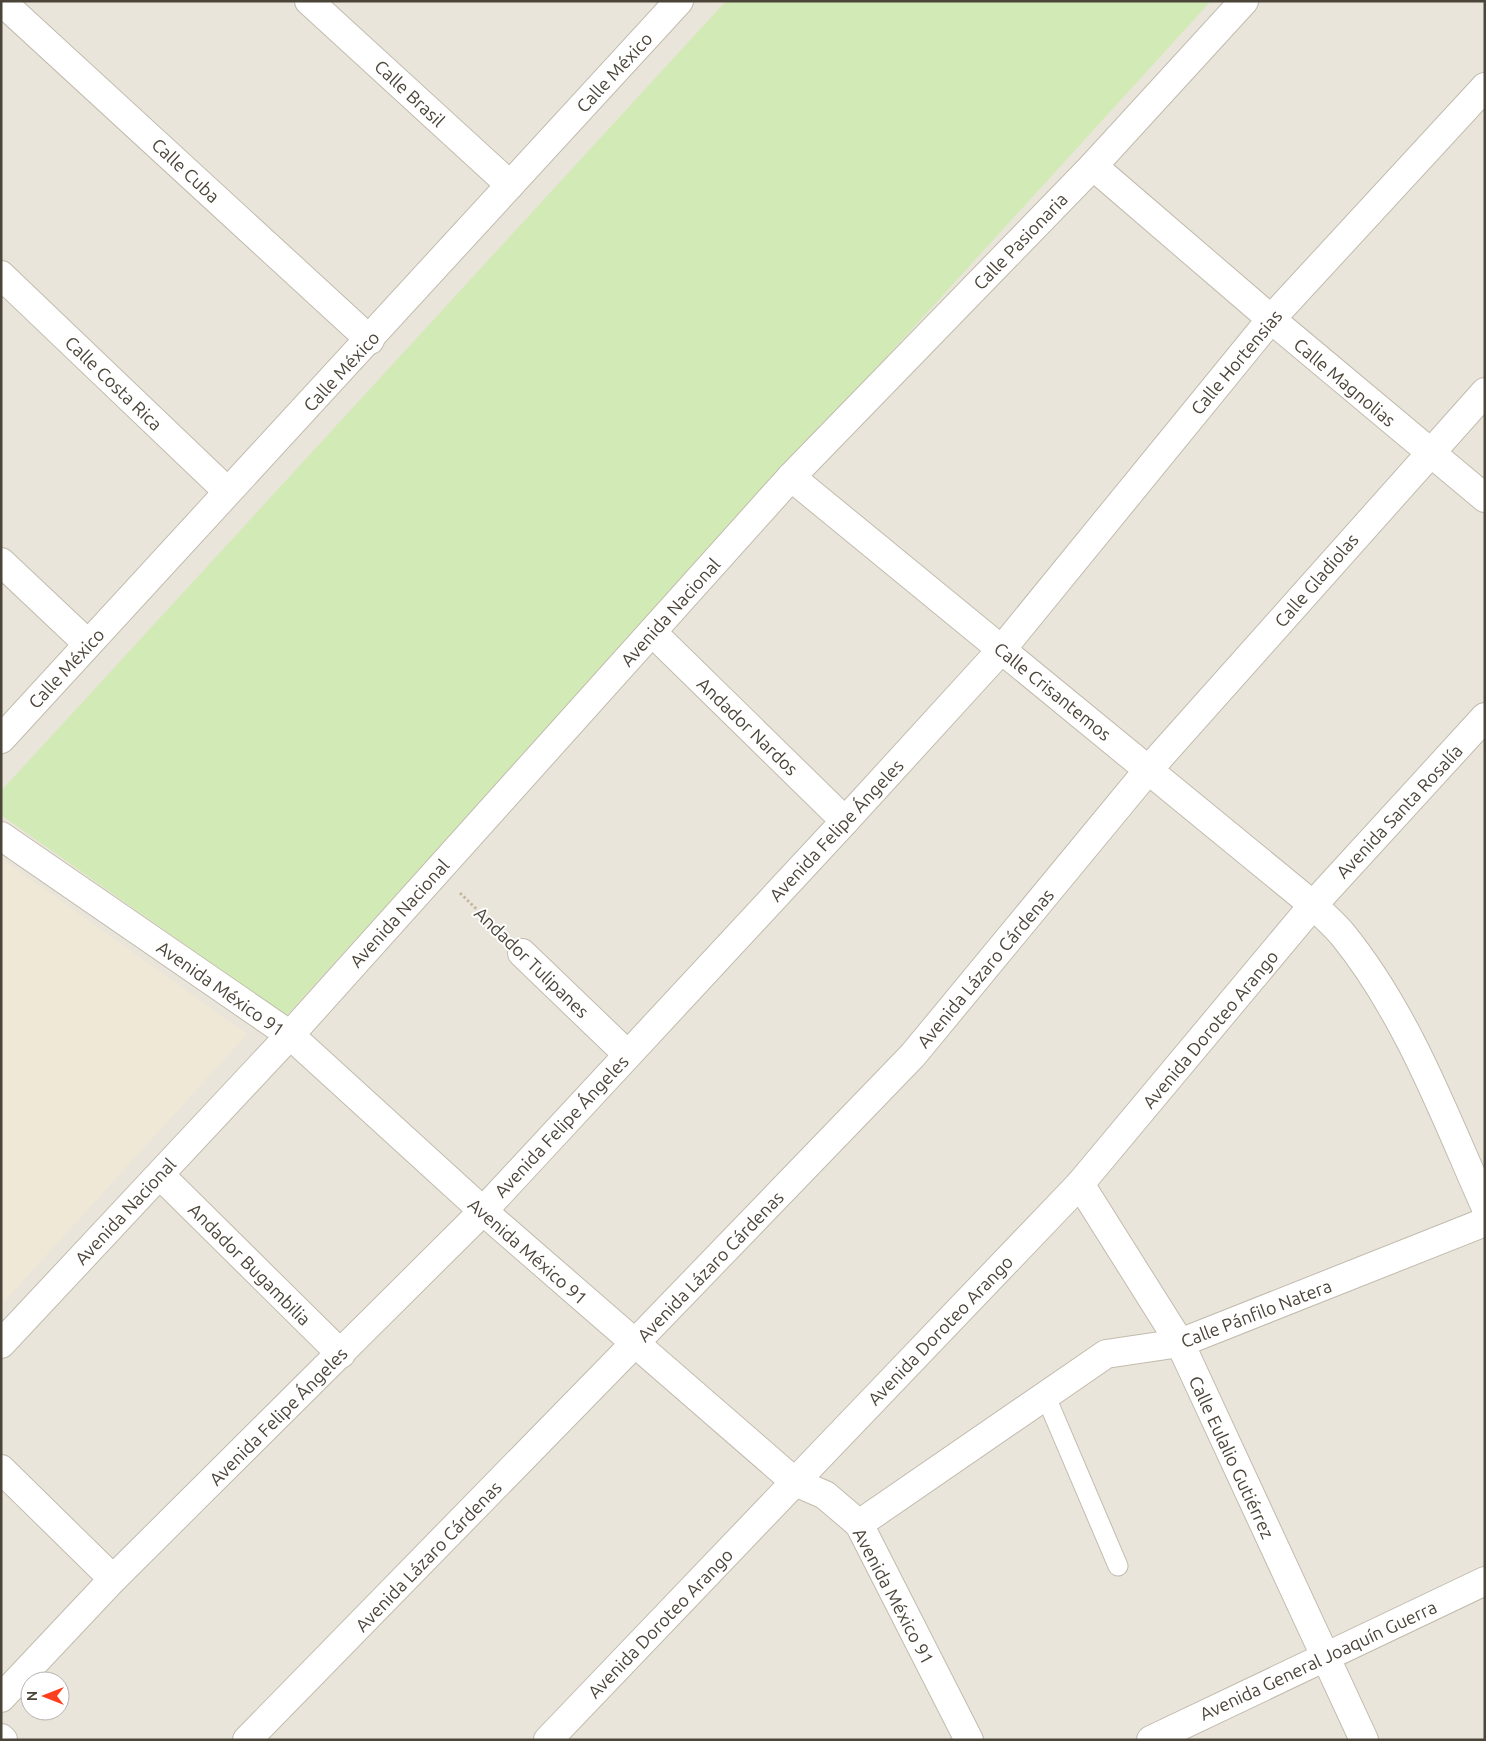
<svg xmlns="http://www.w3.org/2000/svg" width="1486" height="1741" viewBox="0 0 1486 1741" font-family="Ubuntu,sans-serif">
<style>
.residential{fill:#eae5da;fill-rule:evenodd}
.education{fill:#efe8d6}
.green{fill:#d2eab5}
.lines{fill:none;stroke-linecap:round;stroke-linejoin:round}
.service-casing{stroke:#c2bbae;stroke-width:21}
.pedestrian-casing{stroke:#c2bbae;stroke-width:30}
.minor-casing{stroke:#c2bbae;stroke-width:30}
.tertiary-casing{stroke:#c2bbae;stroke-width:30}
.path{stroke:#c4b79f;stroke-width:3;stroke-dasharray:2.5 2.5;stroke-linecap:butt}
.service{stroke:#fff;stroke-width:19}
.pedestrian{stroke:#fff;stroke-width:28}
.minor{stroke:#fff;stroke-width:28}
.tertiary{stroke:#fff;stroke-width:28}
.labels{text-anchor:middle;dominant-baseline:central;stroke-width:4;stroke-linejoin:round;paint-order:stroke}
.street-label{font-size:18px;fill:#4b4439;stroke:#fff}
</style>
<rect width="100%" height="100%" fill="#f6f3ec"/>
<path class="residential" d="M1,1H1485V1740H1ZM30,1681H60V1711H30Z"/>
<path class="education" d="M1,858L247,1034L1,1305Z"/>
<path class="green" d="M726,1H1211L286,1016L1,815V791Z"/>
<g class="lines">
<defs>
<path id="service" d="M1046,1397L1118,1566"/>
<g id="pedestrian">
<path d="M652,632L845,821"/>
<path d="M160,1175L341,1354"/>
<path d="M1,1469L113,1579"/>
</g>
<g id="minor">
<path d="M1,1L370,340"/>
<path d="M309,1L510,185"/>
<path d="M1093,166L1271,319L1485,498"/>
<path d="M1,275L227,491"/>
<path d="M791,477L1313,905C1323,915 1334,924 1343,935C1407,1014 1444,1114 1485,1206"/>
<path d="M1,562L88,644"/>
<path d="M1,739L679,1"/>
<path d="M522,953L627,1054"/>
<path d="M1080,1184L1180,1343L1364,1740"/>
<path d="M859,1524L1106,1354L1180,1343L1485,1222"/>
<path d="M1,1698L113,1579L483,1211L845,821L1002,649L1271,319L1485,87"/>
<path d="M1,1738L3,1740"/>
<path d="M247,1740L634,1344L913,1055L1149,769L1485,392"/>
<path d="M548,1740L1080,1184L1313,905L1485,717"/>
<path d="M1151,1740L1485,1581"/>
</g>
<g id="tertiary">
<path d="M1,836L290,1035L483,1211L795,1482L825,1495L859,1524L969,1740"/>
<path d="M1,1344L290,1035L791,477L1093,166L1244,1"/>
</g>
</defs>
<use href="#service" class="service-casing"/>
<use href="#pedestrian" class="pedestrian-casing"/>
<use href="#minor" class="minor-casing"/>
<use href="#tertiary" class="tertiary-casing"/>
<path class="path" d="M460,893L500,932"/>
<use href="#service" class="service"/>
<use href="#pedestrian" class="pedestrian"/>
<use href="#minor" class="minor"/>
<use href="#tertiary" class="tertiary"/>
</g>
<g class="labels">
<g class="street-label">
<text transform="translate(614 72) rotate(-47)">Calle México</text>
<text transform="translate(410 93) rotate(43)">Calle Brasil</text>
<text transform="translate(186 170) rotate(43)">Calle Cuba</text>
<text transform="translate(1020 241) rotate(-46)">Calle Pasionaria</text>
<text transform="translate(1236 362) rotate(-50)">Calle Hortensias</text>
<text transform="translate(341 371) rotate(-47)">Calle México</text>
<text transform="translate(1345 382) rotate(40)">Calle Magnolias</text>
<text transform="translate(114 383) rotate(44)">Calle Costa Rica</text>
<text transform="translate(1316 580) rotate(-49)">Calle Gladiolas</text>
<text transform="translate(670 612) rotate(-48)">Avenida Nacional</text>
<text transform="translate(66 668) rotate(-47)">Calle México</text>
<text transform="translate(1053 691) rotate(39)">Calle Crisantemos</text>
<text transform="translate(748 726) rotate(44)">Andador Nardos</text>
<text transform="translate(1399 811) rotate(-47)">Avenida Santa Rosalía</text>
<text transform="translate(836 830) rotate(-47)">Avenida Felipe Ángeles</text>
<text transform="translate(399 913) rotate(-48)">Avenida Nacional</text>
<text transform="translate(532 962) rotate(44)">Andador Tulipanes</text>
<text transform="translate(985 968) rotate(-50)">Avenida Lázaro Cárdenas</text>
<text transform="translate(221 988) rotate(35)">Avenida México 91</text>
<text transform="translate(1210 1029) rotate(-50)">Avenida Doroteo Arango</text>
<text transform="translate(561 1126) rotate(-47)">Avenida Felipe Ángeles</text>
<text transform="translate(125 1211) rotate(-47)">Avenida Nacional</text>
<text transform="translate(528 1251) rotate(41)">Avenida México 91</text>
<text transform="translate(250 1264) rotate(45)">Andador Bugambilia</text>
<text transform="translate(710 1266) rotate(-46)">Avenida Lázaro Cárdenas</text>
<text transform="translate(1256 1313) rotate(-21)">Calle Pánfilo Natera</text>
<text transform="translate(940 1330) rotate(-46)">Avenida Doroteo Arango</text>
<text transform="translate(278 1416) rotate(-45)">Avenida Felipe Ángeles</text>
<text transform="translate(1232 1457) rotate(65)">Calle Eulalio Gutiérrez</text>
<text transform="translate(428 1556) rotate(-46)">Avenida Lázaro Cárdenas</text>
<text transform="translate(894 1596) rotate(62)">Avenida México 91</text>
<text transform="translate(660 1623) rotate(-46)">Avenida Doroteo Arango</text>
<text transform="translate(1318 1660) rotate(-25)">Avenida General Joaquín Guerra</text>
</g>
</g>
<rect width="1486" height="1741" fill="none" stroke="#4b4439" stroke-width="5"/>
<g transform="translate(45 1696) rotate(270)"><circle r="24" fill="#ffffff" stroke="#b7b4b0"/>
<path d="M0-4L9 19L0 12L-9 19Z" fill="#fc3f1d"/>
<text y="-8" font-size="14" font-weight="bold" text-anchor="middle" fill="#4b4439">N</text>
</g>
</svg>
